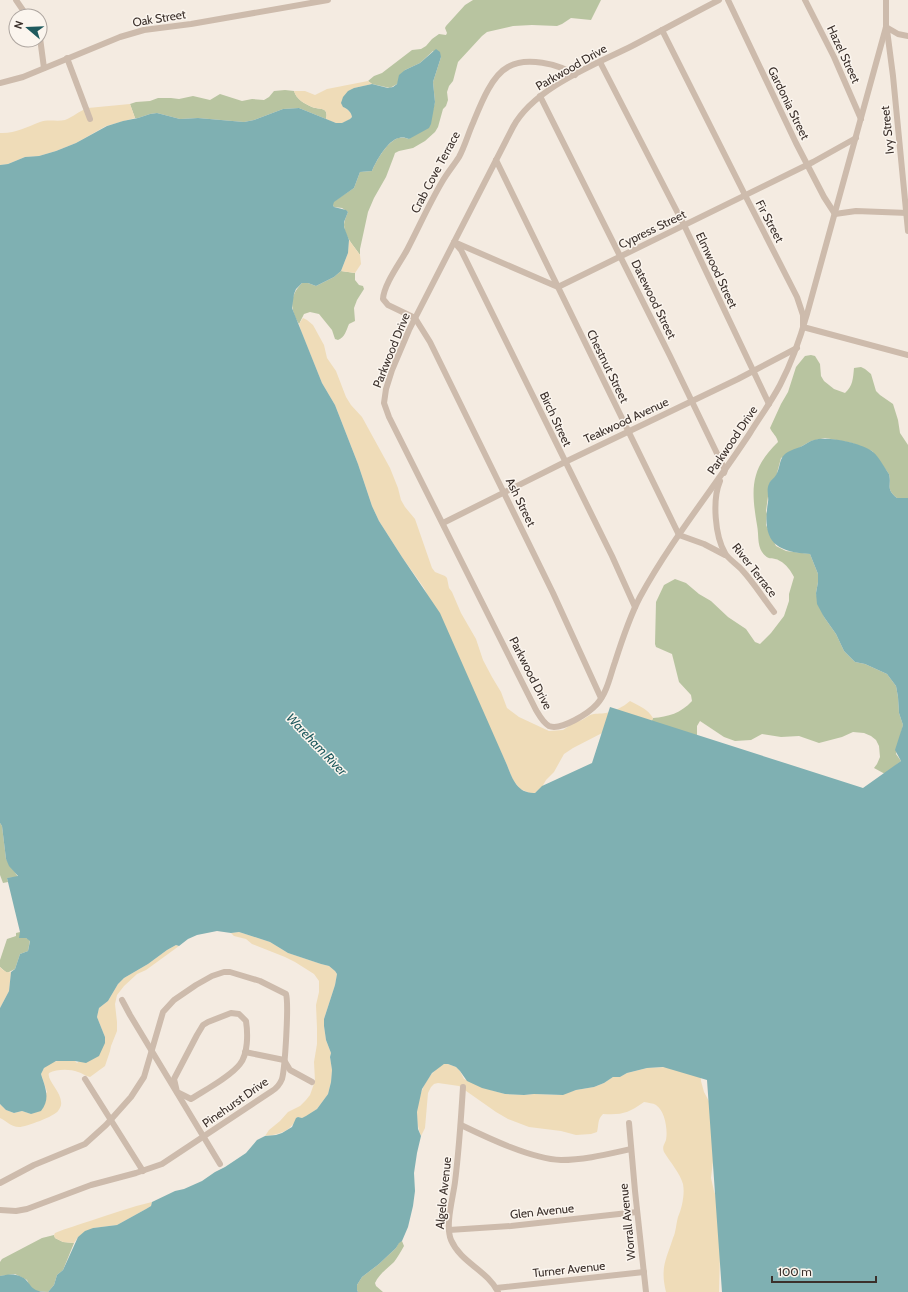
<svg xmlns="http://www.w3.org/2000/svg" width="908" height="1292" viewBox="0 0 908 1292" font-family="Cabin,sans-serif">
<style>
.green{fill:#b8c4a0}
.sand{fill:#efdcb8}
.water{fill:#7fb0b2}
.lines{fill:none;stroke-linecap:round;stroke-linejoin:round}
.street{stroke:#cdbbac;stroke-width:6}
.labels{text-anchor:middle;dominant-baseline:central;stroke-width:3;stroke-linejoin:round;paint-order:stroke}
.street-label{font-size:12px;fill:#3b302b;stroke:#fbf5ee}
.water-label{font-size:13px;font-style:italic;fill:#1f5a5e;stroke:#fbf5ee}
</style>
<rect width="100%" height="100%" fill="#f4ebe1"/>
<g class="green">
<path d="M473,0H601L591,20L571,18L562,24L557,26L532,25L513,26L487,32L482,36L458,62L453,81L449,86L447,92L448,100L446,106L443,109L438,127L435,132L425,141L413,148L399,151L395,153L394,156L386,177L374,198L368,212L360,249V255C354,246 344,236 344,225C344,221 346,217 348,212L342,208L334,207L333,205V202L354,188L360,172L372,171C376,161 386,144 396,139C400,137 405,138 409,139L432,113L435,102L433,82L441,57L433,51L420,63L405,70L397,84L390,88L372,84L368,81L374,76L382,73L412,50L421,49L426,46L432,39L439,34L446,35L447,33L445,28L446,26L465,5Z"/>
<path d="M285,90L294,91C296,99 305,104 312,107C319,110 329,106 326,119L299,108L283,109L254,120L244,122L198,118L180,119L157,113L150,114L138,118H135L130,104L136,102L150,101L158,98H171L179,99L193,96L210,100L220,94L242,101L252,99L264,100L269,97L274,91Z"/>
<path d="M341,271L355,273V280L359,285L363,286L364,289L357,300L354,308L355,321L349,324C346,331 345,337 338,340L335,339L332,330L319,314L310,312L304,314L299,324C290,309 289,296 302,283H308L316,286L334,277Z"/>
<path d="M811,355L815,356L820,364L821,376L824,381L834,389L845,393C853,386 853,378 854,368L861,367L865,369L871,374L876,391L880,395L893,404L898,420L900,433L908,445V498H897C885,488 892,486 889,474L872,451L852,443L831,439L825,438L811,441L781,458L776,477L770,482L766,511L767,514L766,525L776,546L786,551L810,554L818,574V582L816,593L824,617L836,634L844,651L855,662L865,664L887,674L896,686L898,697L899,713L903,725L896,754L901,761L885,774L874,768L877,764L880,757L879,746L876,740L871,736L864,733L853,732L842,737L819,743L799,736L781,737L762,734L751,740L735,741L724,737L700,721L697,726V736L648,730L653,718C668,717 681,713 692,701L691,695L679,682L672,654L656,647L655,644L656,602L664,585L675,579L686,583L699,594L711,601L728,617L746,629L755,642L760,644L771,633L784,616L789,601V594L794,577C791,571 786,564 780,561C773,556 769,562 762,552C757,544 759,535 757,525C751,489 750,469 778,442C777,436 772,433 770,428L781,404L788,392L796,367L805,356Z"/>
<path d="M0,823L2,826L6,859L18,877L7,878L8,882L3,883L0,875Z"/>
<path d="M20,932L26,938L30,940L28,951L20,954L15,969L7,973L0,967V960L7,939L16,936V933Z"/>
<path d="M54,1235L55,1238L63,1242L74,1243L63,1270L57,1275L54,1285L48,1292L35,1291L30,1287L27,1280L15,1274L0,1276V1262L2,1259L42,1238Z"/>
<path d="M402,1241L404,1246C401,1251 398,1257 394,1262C387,1269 379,1274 375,1283L376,1286L383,1292H358L357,1290V1285L362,1277L379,1264L396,1248L399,1242Z"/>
</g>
<g class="sand">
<path d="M368,81L372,84L354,88L343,107C348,109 351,112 352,117C343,126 336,124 326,119C329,106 319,110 312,107C305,104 296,99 294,91H305L315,95L327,89Z"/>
<path d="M130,104L135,118L106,126L76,143L56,151L39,156L25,157L8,164L0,165V133C14,134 27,127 40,122C48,119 57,122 65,120C73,117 79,111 88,108Z"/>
<path d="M349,240L360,255L361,264L355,273L341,271L348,253Z"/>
<path d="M303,318L307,320L313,325L324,345L327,358L336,371L346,397L351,405L362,417L390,468L398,488L401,500L405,507L415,519L432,568L435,572L445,576L447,578L449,588L452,592L461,613L476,639L483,660L492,677L501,692L507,708L519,717L549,731L563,730L575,722L582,720L590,715C595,713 600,714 606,713C615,711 623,707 630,701C639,706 648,709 653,718L648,730H608L573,748L564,754L554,772L546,780L542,787L535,793H530L520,789L513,780L507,765L424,588L402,557L379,521L372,506L358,464L335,405L322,383L301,331L299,324Z"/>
<path d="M239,932L270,942L288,953L321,964L329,966L335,971L337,974L335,985L324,1019V1026L326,1040L331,1053L330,1057L332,1070L331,1082L328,1094L317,1109L306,1117L302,1118L298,1117C290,1131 282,1134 265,1136L269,1130L280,1121L288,1112L300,1106L306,1100L310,1095L315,1081L314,1062L317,1044V1028L316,1005L319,992V981L314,974L295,962L285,957L252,944L246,939L234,936L231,933Z"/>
<path d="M176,945L179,946L146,970L137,974L124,986L117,995L115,1004L117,1022V1031L111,1046L110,1051L105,1066L90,1077C85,1076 82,1073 78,1072C70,1069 57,1069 49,1073C46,1080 63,1093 61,1105C61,1106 59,1110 58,1111C55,1116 26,1127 19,1127C11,1127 7,1121 0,1118V1104L6,1110L14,1113L22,1111L31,1114L47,1092L41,1074C47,1058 60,1061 75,1061L77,1063L105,1037L97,1017L99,1008L108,1001L118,984L124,978L148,964L167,950Z"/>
<path d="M0,967C4,971 6,973 11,972L9,991L0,1008Z"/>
<path d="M700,1053L701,1081L704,1092L711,1105L713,1161L711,1178L714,1191L718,1202L720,1254L719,1292H666C660,1268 666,1260 673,1238C676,1232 676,1224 678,1217C682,1208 685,1194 683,1184C680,1173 670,1162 664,1152C662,1147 664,1145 666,1140C668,1130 665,1111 656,1105C653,1103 648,1103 644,1102C628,1113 623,1115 603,1114C597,1120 599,1125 597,1132L591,1134L576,1135L561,1131L529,1127L508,1119L496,1112L459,1086L438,1083L434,1084L431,1087L428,1093L425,1128L421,1136C411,1113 421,1076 444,1064H448L456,1067L460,1071L464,1079L491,1090L505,1094L524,1095L534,1094L559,1095L576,1090L594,1087L604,1083L613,1077H620L627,1073L647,1068L669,1067Z"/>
<path d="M152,1202L151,1206L146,1209L117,1225L93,1228L78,1237L74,1243L63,1242L55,1238L54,1235L55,1233C67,1228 78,1225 90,1221C111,1214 131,1207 152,1202Z"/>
</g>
<path class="water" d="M436,49L440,52L441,57L433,82L435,102L431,124L429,128L409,139C406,138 403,137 399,138C388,140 376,161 372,171L360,172L354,188L334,202L333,205L334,207L346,210L348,212L344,222V227L349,240L348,253L341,271L334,277L316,286L308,283H302L296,289L294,294L292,308L322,383L335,405L358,464L372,506L379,521L402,557L440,613L507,765C512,778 517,794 535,793L542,786L592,763L610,707L863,788L901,761L895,750L903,725L899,713L898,697L896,686L887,674L865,664L855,662L844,651L836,634L824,617L817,604L816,593L818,582V574L810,554C773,552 762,540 768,502C769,496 766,490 769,484C770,480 774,479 776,475C780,469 779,460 784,455C788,451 795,449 800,447C805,445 809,441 814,440C827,436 862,443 873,452C879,457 884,467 889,474C892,486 885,488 897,498H908V1292H722L707,1080L663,1067L647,1068L627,1073L620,1077H613L604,1083L594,1087L576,1090L563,1095L534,1094L524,1095L505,1094L482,1088L467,1081L460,1071L456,1067L448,1064H444L432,1073L422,1089L417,1112L418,1129L421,1136L417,1153L414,1173L415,1191L413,1206L408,1227L402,1241L399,1243L396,1248L379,1264L362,1277L357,1285V1290L358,1292H0V1276C5,1275 11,1274 16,1275C34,1279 25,1292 48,1292L54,1285L57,1275L63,1270L78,1237L85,1231L93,1228L117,1225L146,1209L151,1206L152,1202L175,1191L184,1189L202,1181L215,1172L225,1167L246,1153L257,1140L265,1136L276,1135L282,1133L292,1127L296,1118L298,1117L302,1118L306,1116L317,1109L328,1094L331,1082L332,1070L330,1057L331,1053L326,1040L324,1026V1019L335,985L337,974L335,971L329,966L321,964L288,953L270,942L239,932L231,933L217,931L197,935L188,939L179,946L176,945L167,950L148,964L124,978L118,984L108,1001L99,1008L97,1017L105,1037V1043L99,1056L86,1063L75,1061H56L44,1068L41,1074C45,1087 51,1099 41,1111L31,1114L22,1111L14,1113L6,1110L0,1104V1008L9,991L11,972L15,969L20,954L28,951L30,941L26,938H19L20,932L7,878L18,876L9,866L6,859L2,826L0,823V165L8,164L25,157L39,156L56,151L76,143L107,126L123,121L138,118L150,114L157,113L180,119L198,118L244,122L254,120L283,109L299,108L336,123H342L350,119L352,117C351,112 348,109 343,107L341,103L343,97L348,91L354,88L372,84L388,88L393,87L397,84L399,75L405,70L420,63Z"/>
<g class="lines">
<g class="street">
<path d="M16,0L27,16"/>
<path d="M719,0C690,15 661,31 632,46C594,65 534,88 513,127L409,330L392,370L386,389L384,403L389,417L536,710C539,715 543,723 549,726C561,731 589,713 597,704C607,693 610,676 615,662C622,640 629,618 640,597C671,540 714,488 750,433C760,417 771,402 780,385C792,362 800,339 807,314L886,27V0"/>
<path d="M728,0L796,143L824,197L835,214L856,211L908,213"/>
<path d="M805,0L834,57L861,119"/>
<path d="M886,27L898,34L908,36"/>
<path d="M662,30L745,195L797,297L803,315V327L908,355"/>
<path d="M887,30L893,76L908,231"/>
<path d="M40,38L44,68"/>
<path d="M67,58L90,119"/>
<path d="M600,62L684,225L769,404"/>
<path d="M575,75C559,64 526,56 508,67C491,76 480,106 473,123C468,134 465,146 459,157C454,165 447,173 442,182C429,204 419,227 407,250C400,263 384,284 383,299L388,305L415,318L430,342L553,593L601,698"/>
<path d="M0,83L23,77L120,37L144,30L191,24L328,0"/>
<path d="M540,96L670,356L725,470L724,473"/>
<path d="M496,160L679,535L704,544L725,555"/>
<path d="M454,242L558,287L813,162L856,138"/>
<path d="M455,243L461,250L612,556L635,607"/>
<path d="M720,481C712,500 715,536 725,553C728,559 738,565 742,570C754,583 763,598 774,612"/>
<path d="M443,523L565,462L738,379L797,348"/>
<path d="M122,1000L130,1015L220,1164"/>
<path d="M231,1013L239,1014L246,1021C248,1034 248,1054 240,1064C230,1077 205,1090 191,1099L177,1092L174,1079L197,1035L203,1025L208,1022Z"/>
<path d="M245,1052L284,1060L290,1070L312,1082"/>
<path d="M85,1079L143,1171"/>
<path d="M463,1087C461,1119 459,1150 455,1182C453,1198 445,1225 451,1240C461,1263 487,1270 498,1292"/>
<path d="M629,1123L635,1191L646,1292"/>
<path d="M461,1125C488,1138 532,1159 561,1160C585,1160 608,1154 631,1149"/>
<path d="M0,1183L34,1165L85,1144L106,1125L131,1097L144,1077L163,1012L174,1000L196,985L212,976L224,972H230L260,981L286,994C289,1004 285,1068 282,1079C280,1084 277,1088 272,1091L162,1164L136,1173L91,1185L27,1209L16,1211L0,1210"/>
<path d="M449,1230L511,1226L637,1212"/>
<path d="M496,1288L644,1272"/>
</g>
</g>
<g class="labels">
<g class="street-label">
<text transform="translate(159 18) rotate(-9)">Oak Street</text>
<text transform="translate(844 54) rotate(65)">Hazel Street</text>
<text transform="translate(571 67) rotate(-30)">Parkwood Drive</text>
<text transform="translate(789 103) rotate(64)">Gardonia Street</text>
<text transform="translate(887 130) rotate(-96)">Ivy Street</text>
<text transform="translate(435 172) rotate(-62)">Crab Cove Terrace</text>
<text transform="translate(770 221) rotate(62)">Fir Street</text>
<text transform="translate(652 229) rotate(-26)">Cypress Street</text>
<text transform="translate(717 270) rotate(65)">Elmwood Street</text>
<text transform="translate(654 299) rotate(64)">Datewood Street</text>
<text transform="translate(391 350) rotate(-68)">Parkwood Drive</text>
<text transform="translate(608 366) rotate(64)">Chestnut Street</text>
<text transform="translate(556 419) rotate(65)">Birch Street</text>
<text transform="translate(626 420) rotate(-25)">Teakwood Avenue</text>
<text transform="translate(732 440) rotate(-56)">Parkwood Drive</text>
<text transform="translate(521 502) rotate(64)">Ash Street</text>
<text transform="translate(755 570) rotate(52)">River Terrace</text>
<text transform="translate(531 673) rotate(63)">Parkwood Drive</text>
<text transform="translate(235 1102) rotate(-35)">Pinehurst Drive</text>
<text transform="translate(443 1193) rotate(-84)">Algelo Avenue</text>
<text transform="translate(542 1211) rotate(-6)">Glen Avenue</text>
<text transform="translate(627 1222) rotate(-96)">Worrall Avenue</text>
<text transform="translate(569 1269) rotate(-6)">Turner Avenue</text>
</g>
<g class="water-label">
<text transform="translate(317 744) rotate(46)">Wareham River</text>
</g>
</g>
<g transform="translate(28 28) rotate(289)"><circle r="19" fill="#fbf5ee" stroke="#aea6a0"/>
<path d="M0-3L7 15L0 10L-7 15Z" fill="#1f5a5e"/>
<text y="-6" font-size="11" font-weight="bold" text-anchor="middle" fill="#3b302b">N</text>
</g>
<path d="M772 1276v6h104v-6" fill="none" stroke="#3b302b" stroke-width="2"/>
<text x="778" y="1276" font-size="12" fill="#3b302b" stroke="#fbf5ee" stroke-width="3" paint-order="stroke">100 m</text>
</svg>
